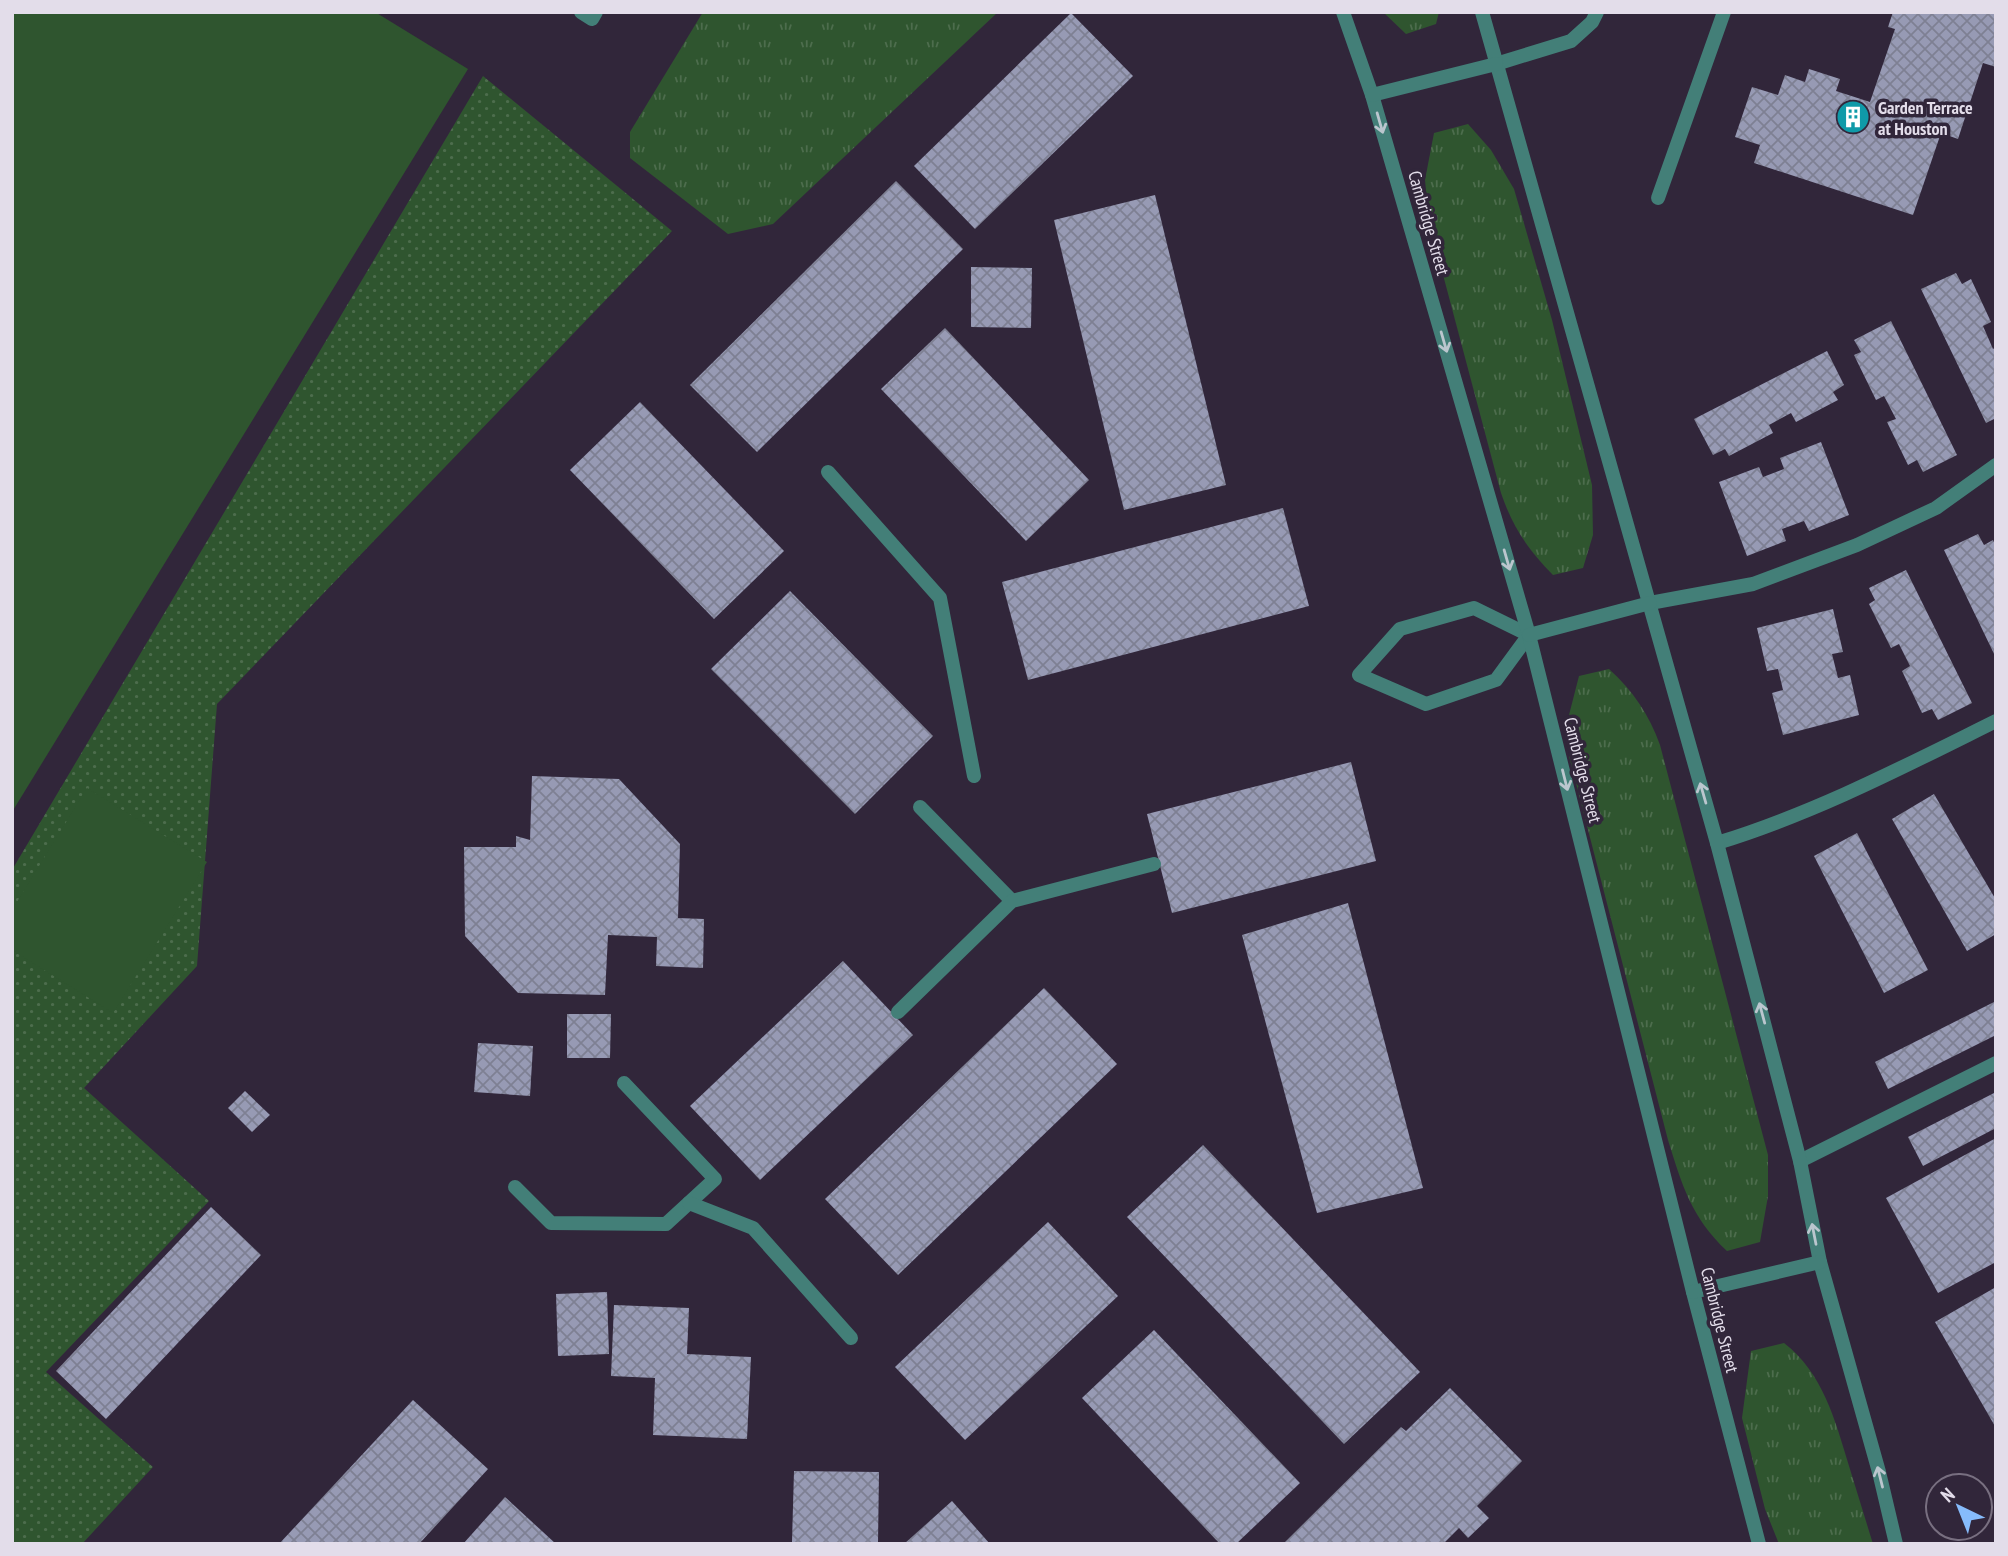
<svg xmlns="http://www.w3.org/2000/svg" width="2008" height="1556" viewBox="0 0 2008 1556" font-family="'PT Sans Narrow',sans-serif">
<style>
.grass{fill:url(#grass-tufts)}
.park{fill:url(#park-dots)}
.pitch{fill:#2f552f}
.building{fill:url(#building-cross-hatch)}
.lines{fill:none;stroke-linecap:round;stroke-linejoin:round}
.service{stroke:#437f78;stroke-width:14}
.tertiary{stroke:#437f78;stroke-width:14}
.oneway{stroke:#bbc6ce}
.labels{text-anchor:middle;dominant-baseline:central;stroke-width:7;stroke-linejoin:round;paint-order:stroke}
.poi-label{font-size:18px;font-weight:bold;fill:#e3ddea;stroke:#31263a;text-anchor:start}
.street-label{font-size:18px;fill:#e3ddea;stroke:#31263a}
</style>
<defs>
<pattern id="grass-tufts" width="24" height="20" patternUnits="userSpaceOnUse" patternTransform="scale(1.75)"><rect width="24" height="20" fill="#2f552f"/><path d="M3 7l-1-3M5 7V3M7 7l1-3M15 17l-1-3M17 17v-4M19 17l1-3" fill="none" stroke="#4d6d4d"/></pattern>
<pattern id="park-dots" width="8" height="8" patternUnits="userSpaceOnUse" patternTransform="scale(1.75)"><rect width="8" height="8" fill="#2f552f"/><path d="M2 2h.1M6 6h.1" fill="none" stroke="#4d6d4d" stroke-width="1.8" stroke-linecap="round"/></pattern>
<pattern id="building-cross-hatch" width="8" height="8" patternUnits="userSpaceOnUse" patternTransform="scale(1.75)"><rect width="8" height="8" fill="#979ab4"/><path d="M0 0l8 8M0 8l8-8" fill="none" stroke="#7e8093"/></pattern>
</defs>
<rect width="100%" height="100%" fill="#31263a"/>
<g class="grass">
<path d="M703,12H998L773,224L728,234L630,158V132Z"/>
<path d="M1383,12H1439L1436,24L1406,34Z"/>
<path d="M1468,124L1491,150L1514,189L1552,320L1592,485L1593,535L1583,568L1553,575C1527,548 1513,528 1501,493L1429,222L1425,180L1434,133Z"/>
<path d="M1609,669C1633,691 1649,714 1660,745L1768,1155V1196L1760,1242L1727,1251C1691,1217 1682,1185 1668,1140L1569,756V715L1579,676Z"/>
<path d="M1784,1343C1823,1373 1835,1420 1849,1466C1857,1492 1865,1518 1873,1544H1779L1765,1509L1742,1418L1751,1351Z"/>
</g>
<path class="park" d="M483,76L672,231L217,704L197,966L84,1088L209,1201L46,1372L153,1467L82,1544H12V870Z"/>
<g class="pitch">
<path d="M12,12H375L468,69L12,812Z"/>
<path d="M87,788L207,862L113,1013L12,950V910Z"/>
</g>
<g class="building">
<path d="M1893,12H1996V67L1983,63L1958,139L1941,133L1913,215L1754,163L1760,145L1735,137L1752,87L1778,95L1785,75L1805,82L1809,69L1840,79L1836,91L1870,102L1895,29L1888,27Z"/>
<path d="M1071,13L1133,76L975,229L914,166Z"/>
<path d="M896,181L963,249L757,452L690,385Z"/>
<path d="M1155,195L1226,485L1124,510L1054,220Z"/>
<path d="M971,267L1032,268L1031,328L971,327Z"/>
<path d="M1956,273L1962,284L1971,279L1991,322L1983,326L1993,349L1996,347V418L1986,423L1921,289Z"/>
<path d="M1891,321L1957,455L1923,472L1917,460L1908,465L1887,422L1896,419L1884,396L1876,400L1854,355L1861,352L1854,340Z"/>
<path d="M945,328L1089,480L1026,541L881,389Z"/>
<path d="M1827,351L1844,385L1833,392L1838,400L1796,422L1791,413L1769,425L1773,433L1729,456L1725,449L1713,455L1694,419Z"/>
<path d="M640,402L784,551L714,619L570,470Z"/>
<path d="M1821,442L1849,515L1809,531L1804,521L1782,529L1786,541L1747,556L1719,482L1759,467L1763,477L1784,469L1780,458Z"/>
<path d="M1283,508L1309,606L1028,680L1002,582Z"/>
<path d="M1978,534L1984,545L1993,540L1996,547V658L1944,550Z"/>
<path d="M1906,570L1972,703L1938,720L1932,709L1922,713L1902,671L1910,666L1899,644L1891,648L1869,604L1875,600L1869,588Z"/>
<path d="M790,591L933,736L855,814L711,669Z"/>
<path d="M1833,609L1843,652L1832,654L1838,678L1850,675L1859,715L1783,735L1772,693L1783,690L1778,669L1767,671L1757,628Z"/>
<path d="M1351,762L1376,861L1172,913L1147,814Z"/>
<path d="M532,776L619,779L680,844L678,918L704,919L703,968L656,966L657,937L608,935L605,995L518,993L465,936L464,847H516V836L530,840Z"/>
<path d="M1934,794L1996,900V934L1967,951L1892,819Z"/>
<path d="M1857,833L1928,970L1884,993L1814,856Z"/>
<path d="M1348,903L1423,1188L1317,1213L1242,935Z"/>
<path d="M843,961L913,1035L760,1180L690,1106Z"/>
<path d="M1044,988L1117,1064L898,1275L825,1199Z"/>
<path d="M1996,1001V1035L1888,1089L1875,1062Z"/>
<path d="M567,1014H611L610,1058H567Z"/>
<path d="M478,1043L533,1046L530,1096L474,1092Z"/>
<path d="M245,1091L270,1115L252,1132L228,1108Z"/>
<path d="M1996,1092V1128L1923,1166L1908,1137Z"/>
<path d="M1996,1138V1262L1938,1293L1886,1198Z"/>
<path d="M1203,1145L1420,1372L1344,1444L1127,1217Z"/>
<path d="M211,1207L261,1255L106,1419L56,1371Z"/>
<path d="M1048,1222L1118,1296L965,1440L895,1367Z"/>
<path d="M1996,1287V1428L1935,1322Z"/>
<path d="M607,1292L609,1354L558,1356L556,1294Z"/>
<path d="M614,1305L689,1308L687,1354L751,1357L747,1439L653,1435L655,1378L611,1376Z"/>
<path d="M1154,1330L1300,1483L1236,1544H1220L1082,1398Z"/>
<path d="M1450,1388L1522,1461L1477,1506L1489,1518L1468,1538L1459,1528L1443,1544H1283L1401,1427L1406,1431Z"/>
<path d="M413,1400L488,1469L419,1544H279Z"/>
<path d="M794,1471L879,1472L878,1543L792,1542Z"/>
<path d="M505,1497L556,1544H463Z"/>
<path d="M952,1501L990,1544H904Z"/>
</g>
<g class="lines">
<g class="service">
<path d="M581,12L592,19L596,12"/>
<path d="M1496,64L1571,41L1592,22L1597,12"/>
<path d="M1658,198L1724,12"/>
<path d="M828,472L940,598L974,776"/>
<path d="M1650,603L1753,584L1857,545L1936,508L1996,465"/>
<path d="M1474,608L1529,635L1496,680L1426,704L1359,675L1400,629Z"/>
<path d="M920,807L1012,901"/>
<path d="M1717,843C1815,813 1905,766 1996,721"/>
<path d="M898,1012L1012,901L1154,864"/>
<path d="M1800,1161L1996,1063"/>
<path d="M515,1187L551,1223L666,1224L715,1179L624,1083"/>
<path d="M689,1203L753,1228L851,1338"/>
</g>
<g class="tertiary">
<path d="M1343,12L1372,95L1529,635L1693,1292L1759,1544"/>
<path d="M1482,12L1717,843L1800,1161L1820,1262L1879,1472L1896,1544"/>
<path d="M1372,95L1496,64"/>
<path d="M1529,635L1650,603"/>
<path d="M1693,1292L1820,1262"/>
</g>
</g>
<defs><path id="oneway-shaft" d="M-6 0H5M1.5-3L5.5 0L1.5 3" fill="none" stroke-width="1.6" stroke-linecap="round" stroke-linejoin="round" transform="scale(1.75)"/></defs>
<g class="oneway">
<use href="#oneway-shaft" transform="translate(1380 123) rotate(74)"/>
<use href="#oneway-shaft" transform="translate(1444 342) rotate(74)"/>
<use href="#oneway-shaft" transform="translate(1507 560) rotate(74)"/>
<use href="#oneway-shaft" transform="translate(1565 780) rotate(76)"/>
<use href="#oneway-shaft" transform="translate(1703 793) rotate(-106)"/>
<use href="#oneway-shaft" transform="translate(1762 1013) rotate(-105)"/>
<use href="#oneway-shaft" transform="translate(1814 1234) rotate(-101)"/>
<use href="#oneway-shaft" transform="translate(1880 1477) rotate(-104)"/>
</g>
<defs>
<symbol id="building-disc" viewBox="-11 -11 22 22"><circle r="9.5" fill="#0f9aa8" stroke="#31263a"/><path d="M-4-6H4V6H1V3H-1V6H-4ZM-2.5-4.3h1.7v1.8h-1.7ZM.8-4.3h1.7v1.8H.8ZM-2.5-1h1.7V.8h-1.7ZM.8-1h1.7V.8H.8Z" fill="#fff"/></symbol>
</defs>
<g fill-rule="evenodd">
<use href="#building-disc" x="1834" y="98" width="38" height="38"/>
</g>
<g class="labels">
<g class="poi-label">
<text x="1878" y="107">Garden Terrace<tspan x="1878" dy="21">at Houston</tspan></text>
</g>
<g class="street-label">
<text transform="translate(1429 223) rotate(74)">Cambridge Street</text>
<text transform="translate(1583 770) rotate(76)">Cambridge Street</text>
<text transform="translate(1720 1320) rotate(76)">Cambridge Street</text>
</g>
</g>
<rect width="2008" height="1556" fill="none" stroke="#e3ddea" stroke-width="28"/>
<g transform="translate(1959 1507) rotate(317)"><circle r="33" fill="#31263a" stroke="#786f80" stroke-width="2"/>
<path d="M0-5L12 26L0 18L-12 26Z" fill="#86bbfb"/>
<text y="-10" font-size="19" font-weight="bold" text-anchor="middle" fill="#e3ddea">N</text>
</g>
</svg>
